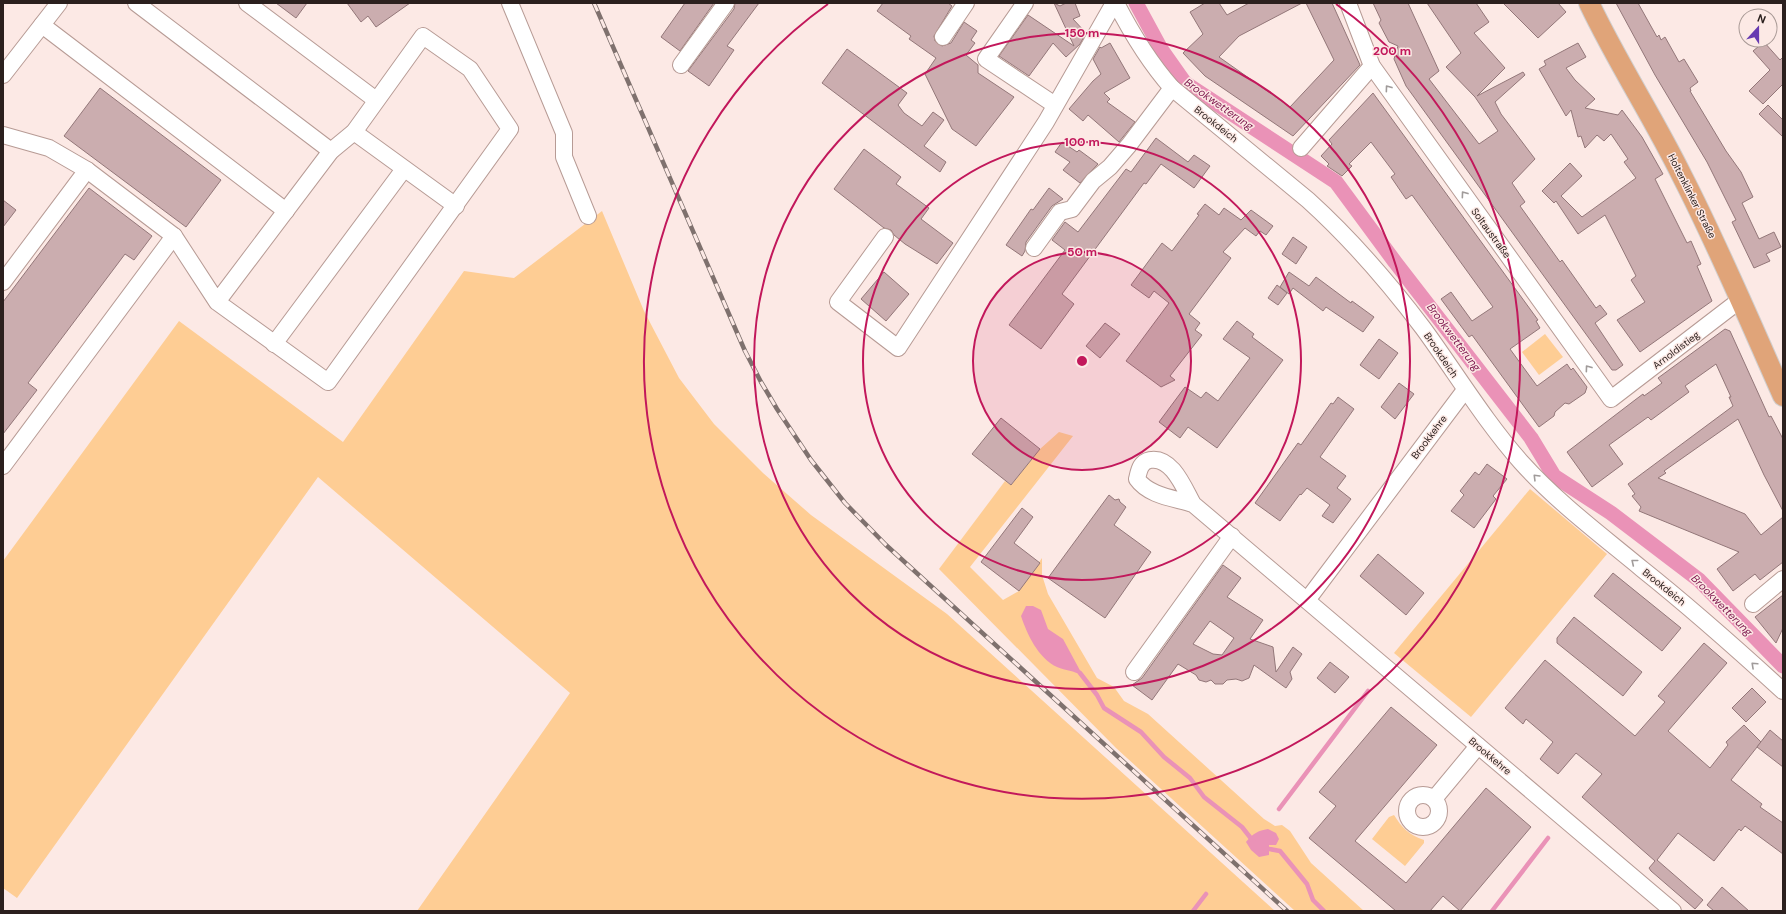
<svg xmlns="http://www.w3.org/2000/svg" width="1786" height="914" viewBox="0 0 1786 914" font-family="'DM Sans',sans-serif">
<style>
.green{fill:#fecd94}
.water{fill:#ea92b7}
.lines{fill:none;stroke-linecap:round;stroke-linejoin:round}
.stream{stroke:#ea92b7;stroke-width:4.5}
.canal{stroke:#ea92b7;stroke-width:15}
.building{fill:#cbadaf;stroke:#937779;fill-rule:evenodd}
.minor-casing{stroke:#b79b95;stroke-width:18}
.major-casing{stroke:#d0cece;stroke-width:22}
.minor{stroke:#fff;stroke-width:16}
.major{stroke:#e0a479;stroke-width:20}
.rail-casing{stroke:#7f716e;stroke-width:4.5}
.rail{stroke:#fce9e5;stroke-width:3;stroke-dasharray:9;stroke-linecap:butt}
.oneway{stroke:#a09b9a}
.ring{fill:none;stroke:#c2185b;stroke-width:2}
.labels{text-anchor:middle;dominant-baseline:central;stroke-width:3;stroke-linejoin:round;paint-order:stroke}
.street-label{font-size:10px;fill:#2b201e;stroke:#fce9e5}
.water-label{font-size:11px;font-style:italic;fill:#7c144c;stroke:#fce9e5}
.centre{fill:#c2185b;stroke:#fce9e5;stroke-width:2}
.ring-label{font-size:12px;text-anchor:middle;font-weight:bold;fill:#c2185b;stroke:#fce9e5;stroke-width:3;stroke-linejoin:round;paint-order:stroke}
</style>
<rect width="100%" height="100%" fill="#fce9e5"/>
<g class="green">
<path d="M602,211L644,311L679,378L714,424L763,473L811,515L947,614L1275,911H417L570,693L318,477L17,898L3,888V561L179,321L343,442L464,271L514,278Z"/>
<path d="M1545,334L1563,357L1539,375L1522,352Z"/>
<path d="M1059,432L1073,436L970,567L1003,600L1019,591L1042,558V575L1048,594L1097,678L1114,687L1124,701L1148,714L1264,819L1275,826L1282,825L1290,831L1311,863L1364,911H1295L1116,748L939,569L1005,481L1011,485L1040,449Z"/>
<path d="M1530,489L1607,554L1471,717L1394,653Z"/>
<path d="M1394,815C1402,828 1409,835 1424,840V843L1405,866L1372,839L1389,817Z"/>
</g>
<g class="water">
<path d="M1026,606H1033L1041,610L1048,629L1063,639L1083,676C1073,670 1066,671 1057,667C1038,658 1027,634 1021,616Z"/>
<path d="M1268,829L1276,833L1279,839L1276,845H1269V855L1259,857L1251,850L1246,842C1253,833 1258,831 1268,829Z"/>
</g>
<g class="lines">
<g class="stream">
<path d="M1080,673L1097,695L1104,708L1141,732L1164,757L1190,778L1204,797L1242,827L1253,841"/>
<path d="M1279,809L1368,691"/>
<path d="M1264,848L1280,851L1307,884L1313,900L1324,911"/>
<path d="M1193,911L1206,894"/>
<path d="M1492,911L1548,838"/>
</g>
<path class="canal" d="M1136,3L1161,49L1185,83L1336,182L1395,262L1531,438L1554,476L1611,513L1699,580L1783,666"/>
</g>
<g class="building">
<path d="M276,3H307L296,18Z"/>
<path d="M347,3H410L376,27L368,16L361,22Z"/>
<path d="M685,3H714L680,51L661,37Z"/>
<path d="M735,3H759L727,46L734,50L709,86L688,71L734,9Z"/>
<path d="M883,3H948L952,6L934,36L935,41L942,46L951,43L964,22L977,31L971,40L975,43L966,55L978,65V73L1014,97L976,146L952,129L925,74L936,58L909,39L911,36L877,11Z"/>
<path d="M1054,3L1060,6L1066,3H1075L1080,16L1073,19L1086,33L1080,44L1066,57L1053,43L1029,76L999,56L1028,15L1074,46Z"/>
<path d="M1205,3H1219L1227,15L1249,3H1302L1239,36L1219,57L1290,107L1334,60L1306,3H1332L1360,65L1293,136L1205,76L1183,53L1203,34L1190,12Z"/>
<path d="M1373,3H1408L1439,71L1429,79L1479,144L1498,131L1475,97L1446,67L1461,53L1427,3H1476L1489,22L1474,33L1505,68L1477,96L1523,72L1525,75L1495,102L1501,114L1535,159L1512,183L1525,202L1520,206L1560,262L1562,260L1596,308L1600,305L1607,314L1595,323L1623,365L1616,370H1612L1406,86L1394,59L1398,46L1389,42L1379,23L1381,20Z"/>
<path d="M1503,3H1558L1566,12L1538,38Z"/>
<path d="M1616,3H1638L1657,37L1659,35L1661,40L1665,37L1679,62L1684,59L1698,82L1690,88L1691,91H1690L1726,151L1741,172L1753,197L1742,203L1759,239L1774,232L1781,247L1766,254L1770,261L1754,268L1732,222L1736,220L1707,162L1655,75Z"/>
<path d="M1764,42L1780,60L1783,57V84L1763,104L1749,91L1770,70L1753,51Z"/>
<path d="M1110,43L1130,78L1104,93L1110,99L1107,102L1135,122L1119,142L1088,115L1083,121L1069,109L1093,81L1101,74L1093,59L1100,47L1101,48Z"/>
<path d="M1578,43L1586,57L1566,68L1575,80L1595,99L1585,108L1618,115L1622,110L1642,137L1663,174L1655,179L1687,243L1691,241L1701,264L1697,266L1712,301L1640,352L1617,320L1645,302L1631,280L1636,276L1605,215L1578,234L1556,201L1554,203L1542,191L1570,163L1582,176L1561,196L1582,217L1636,178L1624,162L1628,159L1611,134L1604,141L1597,135L1585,148L1581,136L1578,137L1571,110L1566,116L1539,69L1546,65L1544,61Z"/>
<path d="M847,49L907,93L898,105L904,113L922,126L933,112L944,120L924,146L946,162L940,172L822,83Z"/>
<path d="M100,88L221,180L186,227L64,136Z"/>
<path d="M1373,93L1538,320L1536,321L1540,328L1510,349L1537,386L1567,364L1571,370L1573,368L1587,387L1585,393L1569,404L1565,403L1555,412L1554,416L1539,427L1472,335L1469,337L1441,299L1451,292L1472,321L1493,307L1412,195L1406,199L1391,177L1395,174L1371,142L1349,164L1352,166L1342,176L1327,166L1329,164L1321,156L1332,144L1329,140Z"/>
<path d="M1768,105L1783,120V137L1759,114Z"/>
<path d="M1156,138L1188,162L1194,155L1210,166L1194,188L1161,164L1146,184L1144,183L1062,294L1074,304L1041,349L1009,325L1065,250L1052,240L1065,222L1078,232L1126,169L1131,172Z"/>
<path d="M1062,142L1077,152L1079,150L1098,164L1080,183L1063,170L1070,162L1055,152Z"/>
<path d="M864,149L901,177L896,184L929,208L921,219L953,243L937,264L905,244L894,235L891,230L884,228L834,189Z"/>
<path d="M89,188L152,236L134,260L125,254L28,383L37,390L3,434V302Z"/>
<path d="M1049,188L1063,199L1052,206L1026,242L1025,251L1022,256L1006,245L1031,209L1033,210Z"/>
<path d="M3,200L16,210L3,227Z"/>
<path d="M1205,204L1219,215L1224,208L1241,220L1251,210L1273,226L1266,235L1260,231L1256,236L1245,228L1223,252L1231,258L1189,314L1200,323L1195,330L1202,335L1170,376L1175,380L1161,387L1126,361L1169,303L1154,291L1149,298L1131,285L1162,243L1172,251L1199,215L1197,214Z"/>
<path d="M1293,237L1307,247L1296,264L1282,254Z"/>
<path d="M884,272L909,294L886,321L861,299Z"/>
<path d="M1289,272L1309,286L1316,277L1351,303L1352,301L1374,317L1363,332L1326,307L1323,311L1293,288L1289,294L1280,287Z"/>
<path d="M1277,285L1287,293L1278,305L1268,298Z"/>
<path d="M1237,321L1254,334L1252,337L1283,360L1217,448L1188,427L1180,438L1159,422L1185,387L1201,398L1206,392L1218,401L1250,358L1223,339Z"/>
<path d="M1105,323L1120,334L1100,358L1086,346Z"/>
<path d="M1725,329L1730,331L1769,417L1771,416L1783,439V511L1764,475L1738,419L1664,471L1666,473L1658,478L1745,514L1761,535L1783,517V562L1760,580L1755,574L1733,591L1717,569L1739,552L1639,511L1641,507L1632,496L1635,494L1628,484L1733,406L1729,397H1731L1716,364L1685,386L1689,392L1651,420L1648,417L1609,445L1623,464L1592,487L1567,452L1635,400L1643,394L1644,396L1662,383L1658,378Z"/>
<path d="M1379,339L1398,353L1379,379L1360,365Z"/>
<path d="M1399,383L1414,394L1395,419L1381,407Z"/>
<path d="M1338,397L1354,409L1320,457L1346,476L1337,488L1351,499L1333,523L1322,516L1330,505L1307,488L1301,495L1300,494L1280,521L1255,503L1298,443L1301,445L1331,403L1333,404Z"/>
<path d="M1001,418L1040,449L1011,485L972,454Z"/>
<path d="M1487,464L1507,479L1493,496L1496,499L1474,528L1451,511L1464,495L1460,491L1475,472L1479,475Z"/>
<path d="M1109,495L1115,500L1119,499L1120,502L1126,507L1114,525L1151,552L1105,618L1048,578Z"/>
<path d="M1022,508L1033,517L1014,543L1040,563L1019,591L981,562Z"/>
<path d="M1378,554L1424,593L1406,615L1360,576Z"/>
<path d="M1223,565L1241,578L1227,597L1263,620L1250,639L1273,647L1276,672L1293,647L1302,654L1290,672L1292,679L1286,688L1254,665L1249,678L1242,681L1236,679L1227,680L1223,684H1215L1211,680L1206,682L1199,680L1196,675L1178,664L1152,700L1132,685L1142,678ZM1210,621L1234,638L1222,655L1213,654L1193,644Z"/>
<path d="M1613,573L1681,628L1662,651L1594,596Z"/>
<path d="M1783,595V628L1776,643L1755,617Z"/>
<path d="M1574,617L1642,672L1623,696L1557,643V638Z"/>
<path d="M1704,643L1727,663L1668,731L1710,768L1728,745L1726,742L1744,725L1761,742L1731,780L1762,804L1760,807L1783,823V854L1745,826L1741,831L1739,829L1714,861L1678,833L1657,860L1703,900L1695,909L1651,871L1649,868L1655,861L1582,797L1602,774L1576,753L1558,774L1540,759L1553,742L1526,719L1523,724L1505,708L1545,660L1635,736L1665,702L1658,696Z"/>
<path d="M1330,662L1349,677L1335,693L1317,678Z"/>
<path d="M1752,688L1766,702L1746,722L1732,708Z"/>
<path d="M1391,707L1437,745L1355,841L1406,883L1486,788L1531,827L1460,911L1443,896L1430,911H1396L1309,838L1336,806L1319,792Z"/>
<path d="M1770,730L1783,741V767L1757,747Z"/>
<path d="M1722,887L1749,911H1714L1707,905Z"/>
</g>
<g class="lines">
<defs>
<g id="minor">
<path d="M136,3L331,151"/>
<path d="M247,3L376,100"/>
<path d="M510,3L564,133V157L588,216"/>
<path d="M1025,3L986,59L1055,105"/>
<path d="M1116,3C1132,34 1149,62 1172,88L1308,200C1350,238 1389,283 1423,328C1456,373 1484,420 1521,462C1557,502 1601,535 1642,569C1691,608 1737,649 1783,691"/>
<path d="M1348,3L1372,66L1611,399L1740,300"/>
<path d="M42,25L286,211"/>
<path d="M943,37L966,3"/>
<path d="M681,65L726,3"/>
<path d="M3,75L59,3"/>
<path d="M354,132L456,206"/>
<path d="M3,135L49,148L87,170L174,236L217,302L328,382L510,129L470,69L423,36L354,132L331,151L217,302"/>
<path d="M1301,148L1372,66"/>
<path d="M885,237L838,302L898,348L1046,122L1114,3"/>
<path d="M1034,248L1060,212L1072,209L1093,181L1110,167L1129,145L1172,88"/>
<path d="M3,282L87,170"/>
<path d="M274,344L404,169"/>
<path d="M3,466L174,236"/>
<path d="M1193,504C1174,498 1149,496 1137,479C1139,471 1140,462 1150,460C1172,456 1184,488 1193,504L1673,911"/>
<path d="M1308,599L1465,390"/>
<path d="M1753,604L1783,579"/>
<path d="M1134,672L1232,536"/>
<circle cx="1423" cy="811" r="16"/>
<path d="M1434,799L1478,746"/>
</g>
<path id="major" d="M1589,3C1617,62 1653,117 1682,176C1719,248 1750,322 1783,396"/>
</defs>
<use href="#minor" class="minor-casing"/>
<use href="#major" class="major-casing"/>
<use href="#minor" class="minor"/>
<use href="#major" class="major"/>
<defs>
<path id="rail" d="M594,3L745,351L761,382L777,409L811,460L845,503L886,545L1287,911"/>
</defs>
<use href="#rail" class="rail-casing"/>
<use href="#rail" class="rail"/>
</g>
<defs><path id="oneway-chevron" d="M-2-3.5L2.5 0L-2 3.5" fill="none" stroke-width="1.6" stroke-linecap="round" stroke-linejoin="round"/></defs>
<g class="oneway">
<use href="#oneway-chevron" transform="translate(1388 88) rotate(-126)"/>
<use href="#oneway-chevron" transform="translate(1464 194) rotate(-126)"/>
<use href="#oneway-chevron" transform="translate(1588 368) rotate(-126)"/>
<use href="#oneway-chevron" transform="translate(1536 477) rotate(-135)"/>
<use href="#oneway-chevron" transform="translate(1634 562) rotate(-141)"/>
<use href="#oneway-chevron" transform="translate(1754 665) rotate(-137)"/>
</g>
<circle cx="1082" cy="361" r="109" fill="#c2185b" fill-opacity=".12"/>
<g class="ring">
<circle cx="1082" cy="361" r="109"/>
<circle cx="1082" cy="361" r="219"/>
<circle cx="1082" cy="361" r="328"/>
<path d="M1336 4A438 438 0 1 1 828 4"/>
</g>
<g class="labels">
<g class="street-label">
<text transform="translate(1216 124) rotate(38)">Brookdeich</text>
<text transform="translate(1692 196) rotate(63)">Holtenklinker Straße</text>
<text transform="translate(1491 233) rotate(54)">Soltaustraße</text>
<text transform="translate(1676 350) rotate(-37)">Arnoldistieg</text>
<text transform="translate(1441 355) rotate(56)">Brookdeich</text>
<text transform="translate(1429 437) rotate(-53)">Brookkehre</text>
<text transform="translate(1664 587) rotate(39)">Brookdeich</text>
<text transform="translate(1490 756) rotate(40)">Brookkehre</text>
</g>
<g class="water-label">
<text transform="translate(1219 104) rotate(35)">Brookwetterung</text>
<text transform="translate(1454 337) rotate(53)">Brookwetterung</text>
<text transform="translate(1722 605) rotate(45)">Brookwetterung</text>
</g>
</g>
<circle cx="1082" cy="361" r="6" class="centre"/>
<g class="ring-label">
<text x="1082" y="37">150 m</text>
<text x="1392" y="55">200 m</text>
<text x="1082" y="146">100 m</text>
<text x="1082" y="256">50 m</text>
</g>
<rect width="1786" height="914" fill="none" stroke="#2b201e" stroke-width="8"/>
<g transform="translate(1758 28) rotate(21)"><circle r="19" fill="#fce9e5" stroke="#a89995"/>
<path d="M0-3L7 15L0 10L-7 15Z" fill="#673ab1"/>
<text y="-6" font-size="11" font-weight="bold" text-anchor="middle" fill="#2b201e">N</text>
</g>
</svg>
